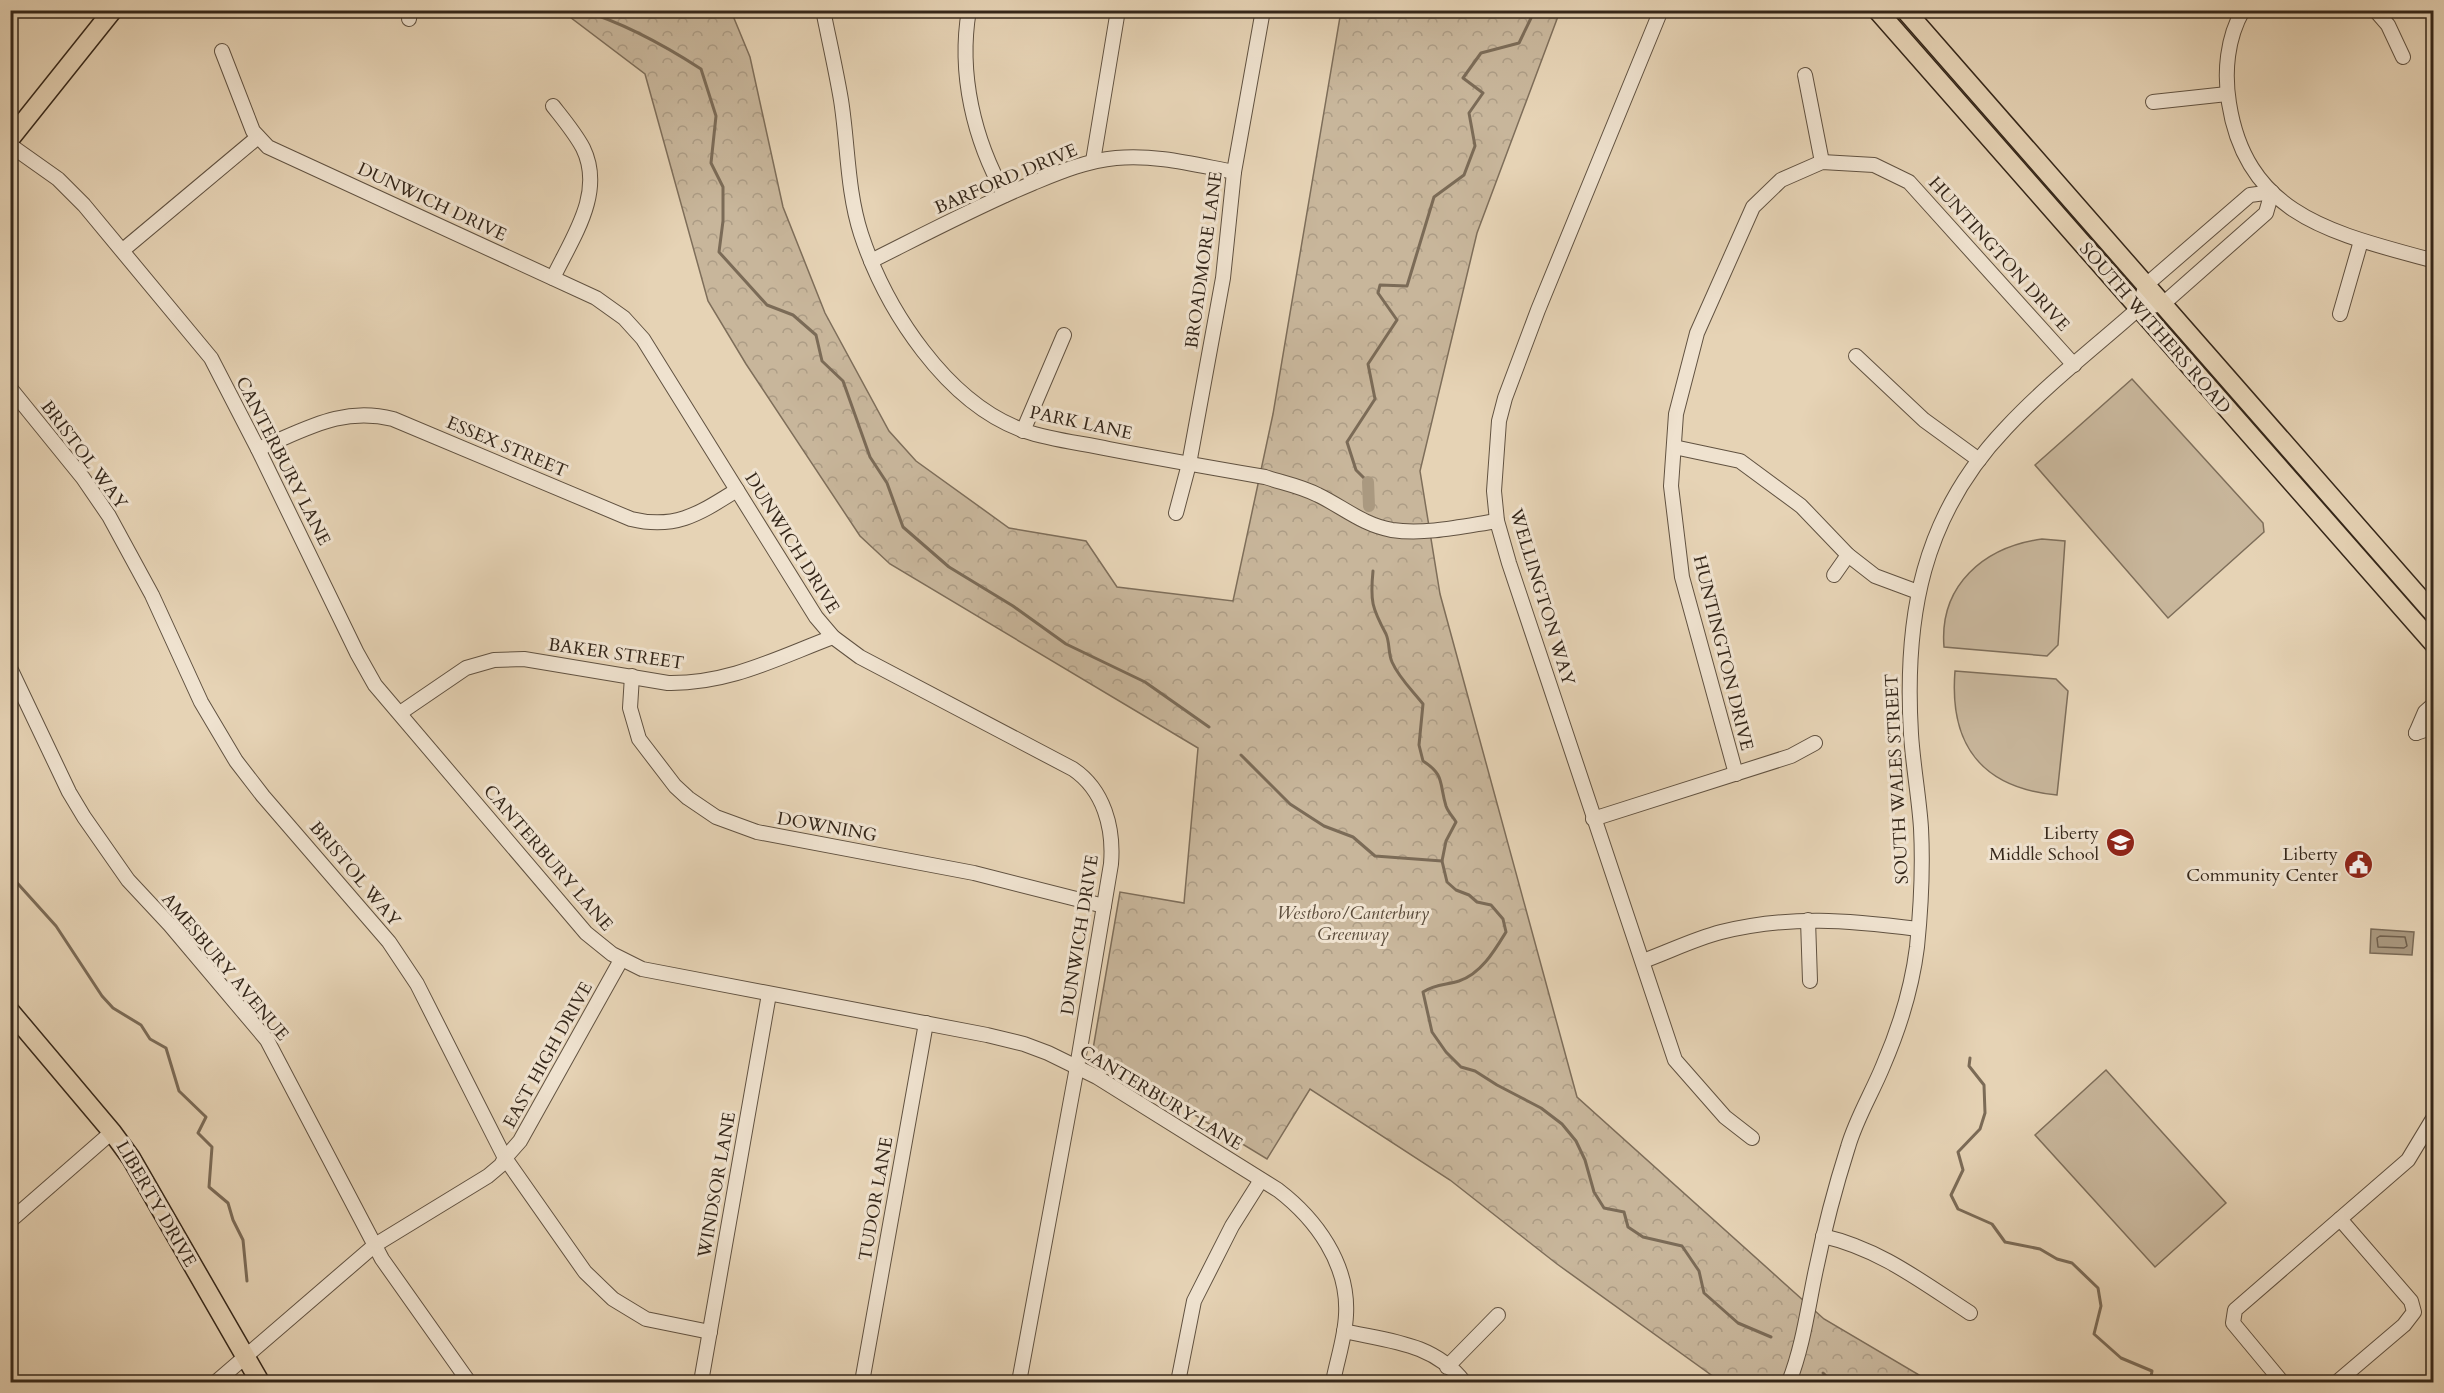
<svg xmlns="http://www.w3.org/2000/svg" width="2444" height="1393" viewBox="0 0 2444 1393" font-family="Cardo,serif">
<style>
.green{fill:#c8b69b;stroke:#7e6e5a;stroke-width:1.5}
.forest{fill:url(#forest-crowns);stroke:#7e6e5a;stroke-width:1.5}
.water{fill:#aa9980;stroke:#7b6b57;stroke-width:1.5}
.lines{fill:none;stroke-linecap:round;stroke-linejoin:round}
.shore{stroke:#70604d;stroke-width:1.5}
.stream{stroke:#7b6b57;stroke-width:3}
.canal{stroke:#aa9980;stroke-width:12}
.minor-casing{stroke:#615241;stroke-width:16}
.major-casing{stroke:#35271a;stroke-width:21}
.minor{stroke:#efe2cf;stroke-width:14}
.major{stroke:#e6d3b5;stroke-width:18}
.labels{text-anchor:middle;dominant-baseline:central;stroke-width:6;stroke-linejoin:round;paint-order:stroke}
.street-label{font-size:18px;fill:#35271a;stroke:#efe2cf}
.poi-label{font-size:18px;fill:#35271a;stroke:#efe2cf;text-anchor:end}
.park-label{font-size:18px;font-style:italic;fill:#5a4b3a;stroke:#efe2cf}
</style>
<defs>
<pattern id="forest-crowns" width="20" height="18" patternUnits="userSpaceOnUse" patternTransform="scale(1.5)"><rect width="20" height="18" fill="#c8b69b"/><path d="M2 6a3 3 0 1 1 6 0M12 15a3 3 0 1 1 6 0" fill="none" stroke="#ac9c85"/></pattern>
</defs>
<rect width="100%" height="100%" fill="#e6d3b5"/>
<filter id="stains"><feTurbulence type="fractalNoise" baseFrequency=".00333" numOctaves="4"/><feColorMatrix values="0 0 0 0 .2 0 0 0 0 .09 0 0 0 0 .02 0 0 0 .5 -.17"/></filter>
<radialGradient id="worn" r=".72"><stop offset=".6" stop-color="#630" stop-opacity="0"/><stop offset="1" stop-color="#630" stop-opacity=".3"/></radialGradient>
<g class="green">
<path d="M2132,379L2263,523L2264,532L2168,618L2035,465Z"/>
<path d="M2042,539L2065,541L2058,645L2047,656L1944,647C1939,585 1984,547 2042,539Z"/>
<path d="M1955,671L2056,679L2068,691L2057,795C1982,788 1949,745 1955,671Z"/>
<path d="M2106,1070L2226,1203L2155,1267L2035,1135Z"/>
</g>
<path class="forest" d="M562,11H731L750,57L783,207L825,313L889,431L916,461L1009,528L1086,541L1117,587L1233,601L1273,414L1341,11H1560L1477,233L1420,471L1440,594L1577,1097L1824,1319L1931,1382H1721L1557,1264L1450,1180L1310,1089L1267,1159L1099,1057L1093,1049L1120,892L1184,903L1198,748L890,564L860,536L746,364L708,301L645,74Z"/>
<path class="water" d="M2371,929L2414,932L2412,955L2370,953Z"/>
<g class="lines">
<path class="shore" d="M2380,936L2405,937L2407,946L2404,948L2378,947L2377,938Z"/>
<g class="stream">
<path d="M581,10C624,23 664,45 701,69L716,116L711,163L723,187V221L719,252L767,305L793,315L816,335L822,361L843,381L870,457L887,483L903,527L949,567L1013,606L1066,644L1145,682L1209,727"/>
<path d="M1368,482L1356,470L1347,442L1375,399L1368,364L1397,320L1378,293L1380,285L1407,286L1434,197L1464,175L1475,146L1469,113L1483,93L1463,78L1481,53L1519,43L1532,16L1531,10"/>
<path d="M1373,571C1370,601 1372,608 1386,634C1390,643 1388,653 1392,662C1399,678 1412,690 1423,704L1419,745L1423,761C1445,775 1439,783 1446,806C1448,812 1453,817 1456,822L1446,841L1442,861L1447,882L1456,890L1469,895L1477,902L1491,905L1503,919L1506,932C1495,950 1481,974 1459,981C1446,985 1435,984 1423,992L1432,1032L1446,1052L1461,1067L1475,1071L1497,1085L1541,1108L1562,1124L1576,1141L1585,1160L1594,1192L1604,1208L1624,1212L1628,1227L1643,1237L1682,1246L1699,1271L1704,1293L1738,1323L1771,1337"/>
<path d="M1241,755L1290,804L1324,826L1353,837L1375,856L1442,861"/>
<path d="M10,875L56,926L102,996L113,1008L141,1025L150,1039L166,1048L179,1091L206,1117L198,1133L212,1147L209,1187L228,1203L233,1220L243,1240L247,1281"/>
<path d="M1970,1058L1969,1066L1984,1085L1985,1113L1980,1129L1958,1152L1963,1170L1951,1195L1958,1209L1992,1224L2005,1242L2040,1249L2057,1259L2072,1263L2098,1288L2101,1306L2094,1334L2121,1358L2152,1371L2150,1382"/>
<path d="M1823,1373L1832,1382"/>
</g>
<path class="canal" d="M1368,482L1369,506"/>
<defs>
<g id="minor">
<path d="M823,10C829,40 836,70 841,100C848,144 847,191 861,234C886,310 947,404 1025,431C1051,440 1081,443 1109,449C1161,459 1213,468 1265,477C1283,483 1301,486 1318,495C1343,507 1363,525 1392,530C1426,535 1464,526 1497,521"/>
<path d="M969,10C958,74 974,140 1005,195"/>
<path d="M1661,10L1538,310L1505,398L1499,421L1494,491L1497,521L1509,563L1675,1060L1725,1117L1752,1138"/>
<path d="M2243,10C2227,38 2224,72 2229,103C2247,219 2339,234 2434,261"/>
<path d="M2375,10L2388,25L2403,57"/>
<path d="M409,19L410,10"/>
<path d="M222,51L253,131L268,147L596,298L624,318L643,339L816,617L833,637L860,657L1073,769C1104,790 1114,828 1111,864L1077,1067L1019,1382"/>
<path d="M1805,75L1822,162"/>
<path d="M2153,102L2227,94"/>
<path d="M10,145L58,179L84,205L211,358L258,449L357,653L375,685L586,933L612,954L642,969L987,1035L1024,1044L1048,1053L1097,1077L1278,1190C1316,1219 1349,1264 1346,1315C1345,1338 1337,1360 1333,1382"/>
<path d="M1093,161L1118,10"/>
<path d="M123,250L258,137"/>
<path d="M871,261C925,234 978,206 1033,183C1060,172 1086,161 1116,158C1155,154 1196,165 1234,172"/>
<path d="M553,278C572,238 605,193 583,148C575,133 564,120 553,106"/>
<path d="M2340,314L2361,241"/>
<path d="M1856,356L1924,420L1979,460"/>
<path d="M10,388L83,478L109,516L152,595L201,702L236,761L263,796L389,942L417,984L505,1158L585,1272L613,1299L646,1319L710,1332"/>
<path d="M1023,431L1064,335"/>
<path d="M1674,447L1740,461L1801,506L1848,555L1875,576L1918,592"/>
<path d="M258,449C305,430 341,406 393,419L631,519C676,530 700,513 737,490"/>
<path d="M1176,513L1189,464L1223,278L1234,172L1263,10"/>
<path d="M1834,575L1848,555"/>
<path d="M10,668L69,792L84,817L128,880L170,925L267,1040L382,1259L469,1382"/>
<path d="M632,676L630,708L639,739L675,786L688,798L716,817L757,832L974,873L1104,906"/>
<path d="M400,713L466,668L494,660L524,659L668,683C729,684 777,658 833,637"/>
<path d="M2416,733L2425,712L2434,704"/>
<path d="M2416,733L2434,727"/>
<path d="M1736,774L1682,577L1671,486L1676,414L1697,333L1753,207L1781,180L1822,162L1874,165L1909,182L2074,365"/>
<path d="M1593,819L1791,756L1815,743"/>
<path d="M1808,920L1810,981"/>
<path d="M1643,961C1668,952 1694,939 1721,932C1791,915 1847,920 1918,929"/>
<path d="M10,1221L112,1132"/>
<path d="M1823,1236C1880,1249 1922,1282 1970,1313"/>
<path d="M1344,1331C1389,1341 1434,1343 1464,1382"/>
<path d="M1447,1367L1498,1315"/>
<path d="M216,1382L375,1245L488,1176L501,1165L505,1158L520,1141L621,960"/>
<path d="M701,1382L769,994"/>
<path d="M862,1382L926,1023"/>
<path d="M1178,1382L1194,1301L1232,1226L1261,1180"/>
<path d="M1789,1382C1802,1349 1807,1314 1814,1279C1823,1234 1834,1191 1848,1147C1856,1119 1872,1093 1883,1066C1899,1029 1912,987 1917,947C1921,908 1923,867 1921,828C1919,797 1913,766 1911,734C1904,617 1922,516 2006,428C2046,385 2094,348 2138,309L2163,304L2266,213L2272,192L2250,195L2146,285L2138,309"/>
<path d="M2282,1382L2233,1323L2235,1310L2408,1160L2434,1117"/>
<path d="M2337,1382L2404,1325L2414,1312L2411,1301L2340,1219"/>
</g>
<g id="major">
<path d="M1877,10L2434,644"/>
<path d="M1905,10L2434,614"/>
<path d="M10,139L113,10"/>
<path d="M10,1011L112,1132L131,1158L260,1382"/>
</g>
</defs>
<use href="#minor" class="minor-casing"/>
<use href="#major" class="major-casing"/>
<use href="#minor" class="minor"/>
<use href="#major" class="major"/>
</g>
<defs>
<symbol id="school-disc" viewBox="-11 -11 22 22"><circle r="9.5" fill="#8f2418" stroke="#efe2cf"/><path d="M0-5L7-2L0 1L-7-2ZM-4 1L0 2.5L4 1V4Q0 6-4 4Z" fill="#fff"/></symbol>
<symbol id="civic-disc" viewBox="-11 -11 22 22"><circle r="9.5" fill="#8f2418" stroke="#efe2cf"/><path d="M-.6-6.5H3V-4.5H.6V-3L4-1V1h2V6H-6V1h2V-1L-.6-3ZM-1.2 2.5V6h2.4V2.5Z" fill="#fff"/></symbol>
</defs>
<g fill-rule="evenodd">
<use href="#school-disc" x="2104" y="826" width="33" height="33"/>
<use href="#civic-disc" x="2342" y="848" width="33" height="33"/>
</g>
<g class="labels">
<g class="street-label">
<text transform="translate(1006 179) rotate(-23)">BARFORD DRIVE</text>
<text transform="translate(432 202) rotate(25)">DUNWICH DRIVE</text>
<text transform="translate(1999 254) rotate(48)">HUNTINGTON DRIVE</text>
<text transform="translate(1204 260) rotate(-82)">BROADMORE LANE</text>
<text transform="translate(2155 328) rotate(49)">SOUTH WITHERS ROAD</text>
<text transform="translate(1081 423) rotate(12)">PARK LANE</text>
<text transform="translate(507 447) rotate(23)">ESSEX STREET</text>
<text transform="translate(84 455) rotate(53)">BRISTOL WAY</text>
<text transform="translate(283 461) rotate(63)">CANTERBURY LANE</text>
<text transform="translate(792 543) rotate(58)">DUNWICH DRIVE</text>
<text transform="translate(1542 597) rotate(73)">WELLINGTON WAY</text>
<text transform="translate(1723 653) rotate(76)">HUNTINGTON DRIVE</text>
<text transform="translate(616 654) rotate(8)">BAKER STREET</text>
<text transform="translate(1897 779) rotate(-93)">SOUTH WALES STREET</text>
<text transform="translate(827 827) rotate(10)">DOWNING</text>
<text transform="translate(548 858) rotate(49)">CANTERBURY LANE</text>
<text transform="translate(355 874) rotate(50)">BRISTOL WAY</text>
<text transform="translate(1080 935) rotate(-81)">DUNWICH DRIVE</text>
<text transform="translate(225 967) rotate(50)">AMESBURY AVENUE</text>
<text transform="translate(548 1055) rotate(-61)">EAST HIGH DRIVE</text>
<text transform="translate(1161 1098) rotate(31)">CANTERBURY LANE</text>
<text transform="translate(717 1185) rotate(-80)">WINDSOR LANE</text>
<text transform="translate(876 1199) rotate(-80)">TUDOR LANE</text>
<text transform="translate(156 1204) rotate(60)">LIBERTY DRIVE</text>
</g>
<g class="poi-label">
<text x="2099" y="833">Liberty<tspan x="2099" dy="21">Middle School</tspan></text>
<text x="2338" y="854">Liberty<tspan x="2338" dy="21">Community Center</tspan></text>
</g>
<g class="park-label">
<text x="1353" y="913">Westboro/Canterbury<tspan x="1353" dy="21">Greenway</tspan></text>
</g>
</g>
<rect width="2444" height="1393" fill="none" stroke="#e6d3b5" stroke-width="36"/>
<rect x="12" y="12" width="2420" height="1369" fill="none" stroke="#35271a" stroke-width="3"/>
<rect x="18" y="18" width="2408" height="1357" fill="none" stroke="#35271a" stroke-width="1.5"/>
<rect width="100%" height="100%" filter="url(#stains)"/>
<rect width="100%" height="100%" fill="url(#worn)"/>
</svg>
